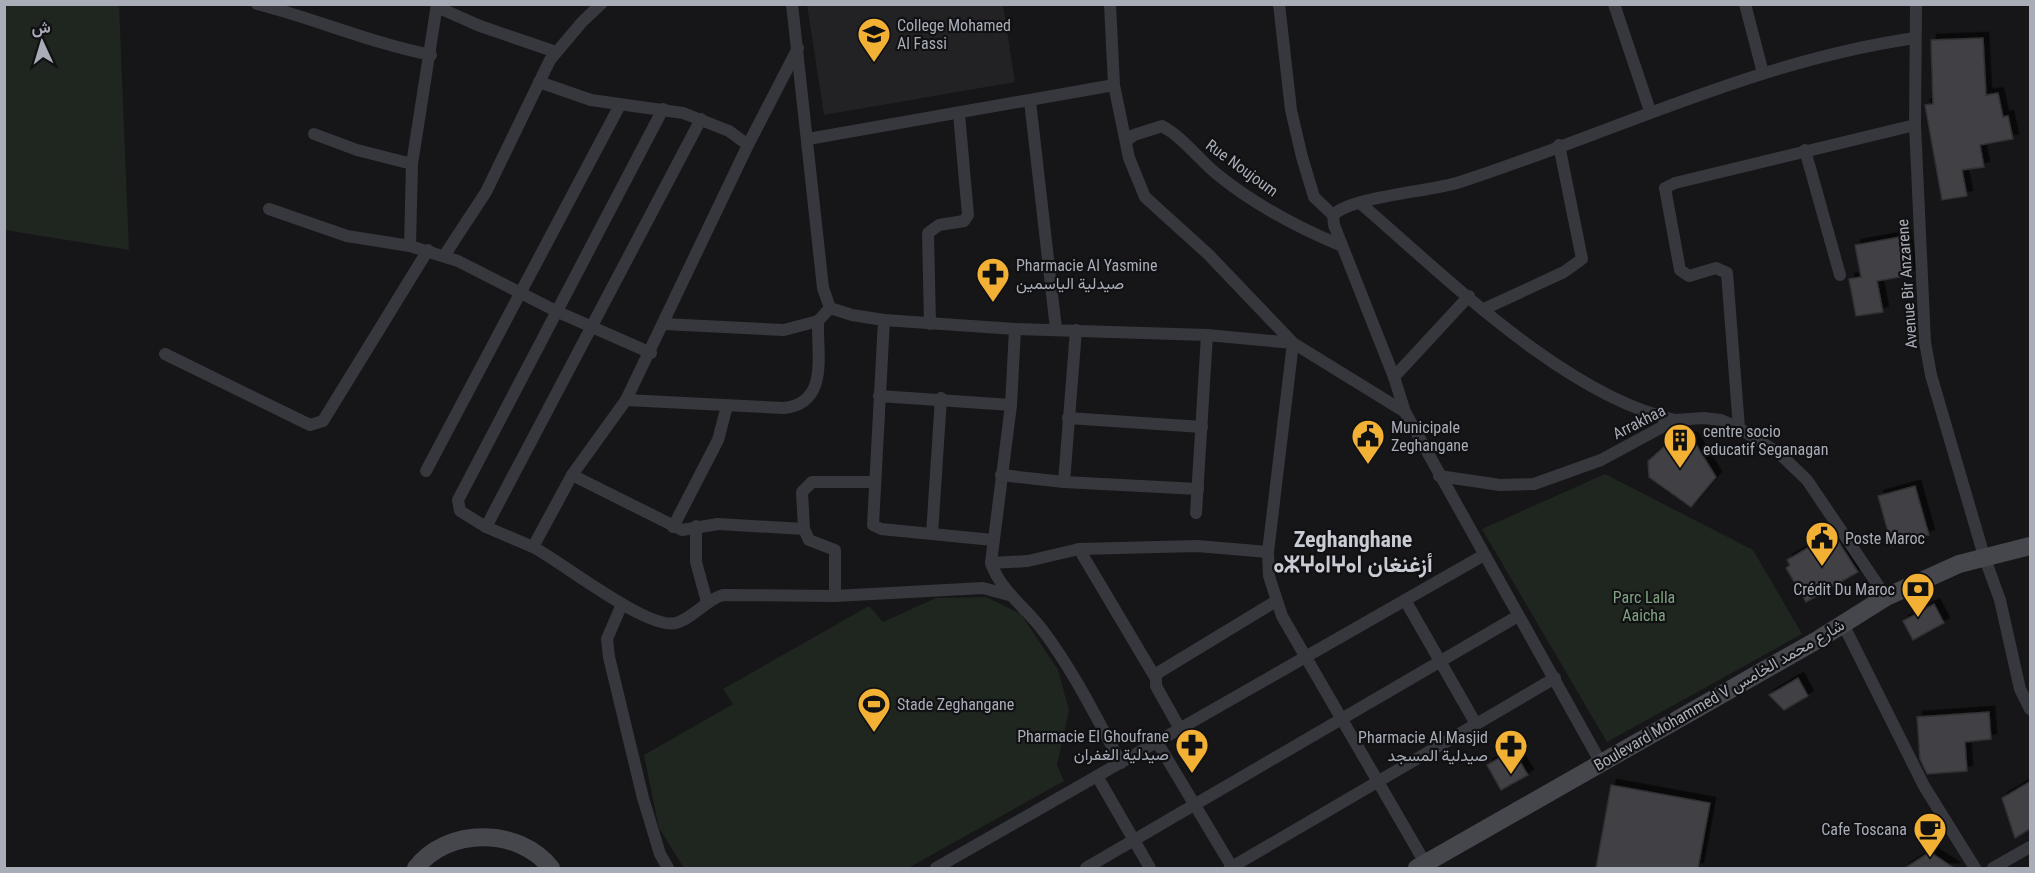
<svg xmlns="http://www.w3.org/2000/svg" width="2035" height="873" viewBox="0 0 2035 873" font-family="'Roboto Condensed',Vazirmatn,'Noto Sans Tifinagh',sans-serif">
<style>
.built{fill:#222225}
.green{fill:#1e261f}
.building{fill:#404145;stroke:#303034;stroke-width:1.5;filter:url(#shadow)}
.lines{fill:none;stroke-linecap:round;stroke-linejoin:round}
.minor{stroke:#37383d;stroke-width:12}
.secondary{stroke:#45474d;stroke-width:18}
.labels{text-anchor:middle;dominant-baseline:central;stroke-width:4.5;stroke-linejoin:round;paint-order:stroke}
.poi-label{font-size:16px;fill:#a8adb8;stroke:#111113;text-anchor:start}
.street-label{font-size:16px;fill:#a8adb8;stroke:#111113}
.park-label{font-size:16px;fill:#7fa381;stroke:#111113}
.district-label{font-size:22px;font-weight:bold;fill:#c9ccd4;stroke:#111113}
</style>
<defs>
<filter id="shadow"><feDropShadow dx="5.5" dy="-5.5" stdDeviation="0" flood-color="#0009"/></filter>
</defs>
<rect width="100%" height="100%" fill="#161618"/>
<path class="built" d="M807,5H1003L1015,82L824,115Z"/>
<g class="green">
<path d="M4,5H119L129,250L5,230Z"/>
<path d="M1605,474L1753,550L1802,634L1607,742L1482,529Z"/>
<path d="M986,597L1021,614L1058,670L1069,710L1057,765L1064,781L908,868H684L659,828L644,755L733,704L723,689L869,606L883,622L936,598Z"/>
</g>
<g class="building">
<path d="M1983,38L1986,95L1998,93L2003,117L2008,116L2013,139L1980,145L1984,167L1962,170L1967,196L1942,200L1925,105L1933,104L1931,40Z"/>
<path d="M1905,236L1912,275L1877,281L1883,312L1856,316L1849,279L1861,277L1855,245Z"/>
<path d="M1675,437L1692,438L1716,477L1691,507L1649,477L1648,461Z"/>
<path d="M1915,486L1929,535L1892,546L1878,496Z"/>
<path d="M1833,533L1858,572L1806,602L1786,568L1790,565L1787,560Z"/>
<path d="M1934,604L1944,623L1913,640L1903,621Z"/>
<path d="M1798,678L1808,696L1784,710L1769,695Z"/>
<path d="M1989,712L1991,739L1965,742L1967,771L1927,774L1920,759L1917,717Z"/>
<path d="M1513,750L1528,775L1501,790L1487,765Z"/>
<path d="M2031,781V828L2015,838L2002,798Z"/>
<path d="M1611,785L1710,803L1698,868H1596Z"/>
<path d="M1930,852L1954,868H1905Z"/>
</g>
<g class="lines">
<g class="minor">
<path d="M257,4C316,19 371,43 431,55"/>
<path d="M792,4L823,288L830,308L852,315L884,320L1015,329L1207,335L1293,343"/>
<path d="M1110,4L1114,85L1129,158L1145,197L1209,255L1293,343L1405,412"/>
<path d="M1279,4L1291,110L1302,157L1314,197L1333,215L1334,225L1394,377L1405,412L1601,763"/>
<path d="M1614,4L1650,111"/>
<path d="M1745,4L1763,73"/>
<path d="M1916,4L1915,125L1925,342L1931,375L1984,556L2000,600L2020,689L2030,709"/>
<path d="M437,7L480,26L556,52"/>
<path d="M798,48L748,145L626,400L572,475L533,547C562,562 647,630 676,623C694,618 705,600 723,595L835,596V550L809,540L804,529L802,492L812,482H874"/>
<path d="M539,82L591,100L683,113L729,131L748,145"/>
<path d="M1030,101L1056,329"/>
<path d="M314,134L357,150L412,164"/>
<path d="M808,139L1114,85"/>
<path d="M1127,140L1134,135L1162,126C1184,138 1199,160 1218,175C1255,205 1299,228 1342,246"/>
<path d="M1805,150L1840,275"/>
<path d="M1360,203C1445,276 1565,396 1675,420"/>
<path d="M269,209L347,236L410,246L458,261L558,312L651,353"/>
<path d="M1333,215C1353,196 1429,192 1460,182C1612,133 1755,61 1915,38"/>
<path d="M410,246L412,164L437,4"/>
<path d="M444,256L486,192L550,60L582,22L601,4"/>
<path d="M1484,309L1564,272L1582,259L1559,145"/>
<path d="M884,320L873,525L881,529L993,540"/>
<path d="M664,324L784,330L818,321L830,308"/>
<path d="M930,324L928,233L939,225L964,221L968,215L959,114"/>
<path d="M1015,329L1011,405L991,563C1001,592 1027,608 1044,632C1074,672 1097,719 1121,763"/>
<path d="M1293,343L1268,552L1269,576L1282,616L1428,868"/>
<path d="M165,354L310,425L323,421L428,250"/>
<path d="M1394,377L1469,296"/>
<path d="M879,396L1011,405"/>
<path d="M626,400L784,408C829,403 817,355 818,321"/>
<path d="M1068,418L1202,427"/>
<path d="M1739,428L1727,273L1716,268L1689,276L1680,270L1665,188L1675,183L1915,125"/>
<path d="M426,471L620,105"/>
<path d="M572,475L682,530L718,524L804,529"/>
<path d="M1001,475L1064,482L1198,489"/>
<path d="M1439,476L1500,485L1534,484L1601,460L1675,420L1704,418L1721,420L1739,428L1780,454L1807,480L1886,597"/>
<path d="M1064,482L1076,330"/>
<path d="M1196,513L1207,335"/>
<path d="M696,526V562L707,602"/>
<path d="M486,527L701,119"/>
<path d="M673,527L718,440L727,406"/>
<path d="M932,534L941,398"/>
<path d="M533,547L486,527L460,511L458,500L663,109"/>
<path d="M1079,549L1155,677"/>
<path d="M991,563L1028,561L1079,549L1197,546L1268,552"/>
<path d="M835,596L983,588L1009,595"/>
<path d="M1405,600L1476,724"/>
<path d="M622,604L607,639L609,657L643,798L660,854L668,868"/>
<path d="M1843,624L1924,786L1975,868"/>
<path d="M1180,729L1156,686V674L1276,601"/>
<path d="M1157,742L1232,867"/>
<path d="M1097,776L1150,868"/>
<path d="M936,868L1484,555"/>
<path d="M1086,868L1518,616"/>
<path d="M1230,868L1555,678"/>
<path d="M1993,868L2030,847"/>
</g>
<g class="secondary">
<path d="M416,868C447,827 519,827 551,868"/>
<path d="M1417,868L1819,639L1886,597L1959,564L2030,546"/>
</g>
</g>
<defs>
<symbol id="university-pin" viewBox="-11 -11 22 30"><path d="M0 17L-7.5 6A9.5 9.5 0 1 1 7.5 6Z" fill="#f2b134" stroke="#111113"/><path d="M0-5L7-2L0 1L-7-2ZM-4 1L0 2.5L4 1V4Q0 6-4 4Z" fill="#111"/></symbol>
<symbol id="pharmacy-pin" viewBox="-11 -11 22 30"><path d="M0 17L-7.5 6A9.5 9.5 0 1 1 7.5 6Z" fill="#f2b134" stroke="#111113"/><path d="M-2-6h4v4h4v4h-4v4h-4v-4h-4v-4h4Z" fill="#111"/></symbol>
<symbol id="civic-pin" viewBox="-11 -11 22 30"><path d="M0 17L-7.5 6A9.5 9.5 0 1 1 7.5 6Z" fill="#f2b134" stroke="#111113"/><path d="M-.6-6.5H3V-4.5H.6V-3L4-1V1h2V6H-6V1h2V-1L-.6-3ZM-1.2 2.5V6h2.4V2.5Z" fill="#111"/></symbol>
<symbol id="building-pin" viewBox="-11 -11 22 30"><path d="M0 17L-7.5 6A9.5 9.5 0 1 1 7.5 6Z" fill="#f2b134" stroke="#111113"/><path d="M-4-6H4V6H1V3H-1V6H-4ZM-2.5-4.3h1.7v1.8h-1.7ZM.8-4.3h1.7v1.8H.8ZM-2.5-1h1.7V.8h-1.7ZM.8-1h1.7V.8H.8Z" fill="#111"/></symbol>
<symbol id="bank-pin" viewBox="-11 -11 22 30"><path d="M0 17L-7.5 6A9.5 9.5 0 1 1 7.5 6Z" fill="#f2b134" stroke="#111113"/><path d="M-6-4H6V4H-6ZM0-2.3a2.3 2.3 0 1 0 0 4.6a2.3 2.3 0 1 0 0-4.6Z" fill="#111"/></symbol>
<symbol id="stadium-pin" viewBox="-11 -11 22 30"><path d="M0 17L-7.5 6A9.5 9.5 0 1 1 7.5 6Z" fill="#f2b134" stroke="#111113"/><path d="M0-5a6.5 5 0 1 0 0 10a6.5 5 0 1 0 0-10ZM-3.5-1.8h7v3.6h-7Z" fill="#111"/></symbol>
<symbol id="cafe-pin" viewBox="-11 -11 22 30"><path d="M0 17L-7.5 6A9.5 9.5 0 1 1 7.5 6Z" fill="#f2b134" stroke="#111113"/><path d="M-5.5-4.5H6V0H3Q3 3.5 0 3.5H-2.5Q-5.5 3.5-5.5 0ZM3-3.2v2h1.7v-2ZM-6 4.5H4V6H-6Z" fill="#111"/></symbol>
</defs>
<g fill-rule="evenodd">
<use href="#university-pin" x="855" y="15" width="38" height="52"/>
<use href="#pharmacy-pin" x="974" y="255" width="38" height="52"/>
<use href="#civic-pin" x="1349" y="417" width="38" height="52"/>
<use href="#building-pin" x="1661" y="421" width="38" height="52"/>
<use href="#civic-pin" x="1803" y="519" width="38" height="52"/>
<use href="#bank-pin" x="1899" y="570" width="38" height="52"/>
<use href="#stadium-pin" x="855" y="685" width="38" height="52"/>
<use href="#pharmacy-pin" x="1173" y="726" width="38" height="52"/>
<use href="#pharmacy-pin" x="1492" y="727" width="38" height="52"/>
<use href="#cafe-pin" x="1911" y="810" width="38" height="52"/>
</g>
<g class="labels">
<g class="poi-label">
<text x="897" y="25">College Mohamed<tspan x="897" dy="18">Al Fassi</tspan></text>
<text x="1016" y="265">Pharmacie Al Yasmine<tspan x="1016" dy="18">صيدلية الياسمين</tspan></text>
<text x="1391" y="427">Municipale<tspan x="1391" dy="18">Zeghangane</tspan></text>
<text x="1703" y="431">centre socio<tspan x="1703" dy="18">educatif Seganagan</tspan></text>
<text x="1845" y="538">Poste Maroc</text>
<text x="1895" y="589" text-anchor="end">Crédit Du Maroc</text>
<text x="897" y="704">Stade Zeghangane</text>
<text x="1169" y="736" text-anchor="end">Pharmacie El Ghoufrane<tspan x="1169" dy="18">صيدلية الغفران</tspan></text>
<text x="1488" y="737" text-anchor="end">Pharmacie Al Masjid<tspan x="1488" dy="18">صيدلية المسجد</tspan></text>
<text x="1907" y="829" text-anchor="end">Cafe Toscana</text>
</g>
<g class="street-label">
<text transform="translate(1242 168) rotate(36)">Rue Noujoum</text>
<text transform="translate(1907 284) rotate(-94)">Avenue Bir Anzarene</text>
<text transform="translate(1639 422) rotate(-27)">Arrakhaa</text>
<text transform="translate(1719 695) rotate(-30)">Boulevard Mohammed V شارع محمد الخامس</text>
</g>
<g class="park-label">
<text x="1644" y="597">Parc Lalla<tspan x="1644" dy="18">Aaicha</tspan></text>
</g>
<g class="district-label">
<text x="1353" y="539">Zeghanghane<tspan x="1353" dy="25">ⴰⵣⵖⴰⵏⵖⴰⵏ أزغنغان</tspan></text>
</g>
</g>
<rect width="2035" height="873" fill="none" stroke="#a8adb8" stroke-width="12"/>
<g transform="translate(42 42) rotate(356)" stroke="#111113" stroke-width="4.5" paint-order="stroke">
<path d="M0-4.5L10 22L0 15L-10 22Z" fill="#a8adb8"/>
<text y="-9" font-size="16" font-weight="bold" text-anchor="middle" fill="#a8adb8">ش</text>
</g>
</svg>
